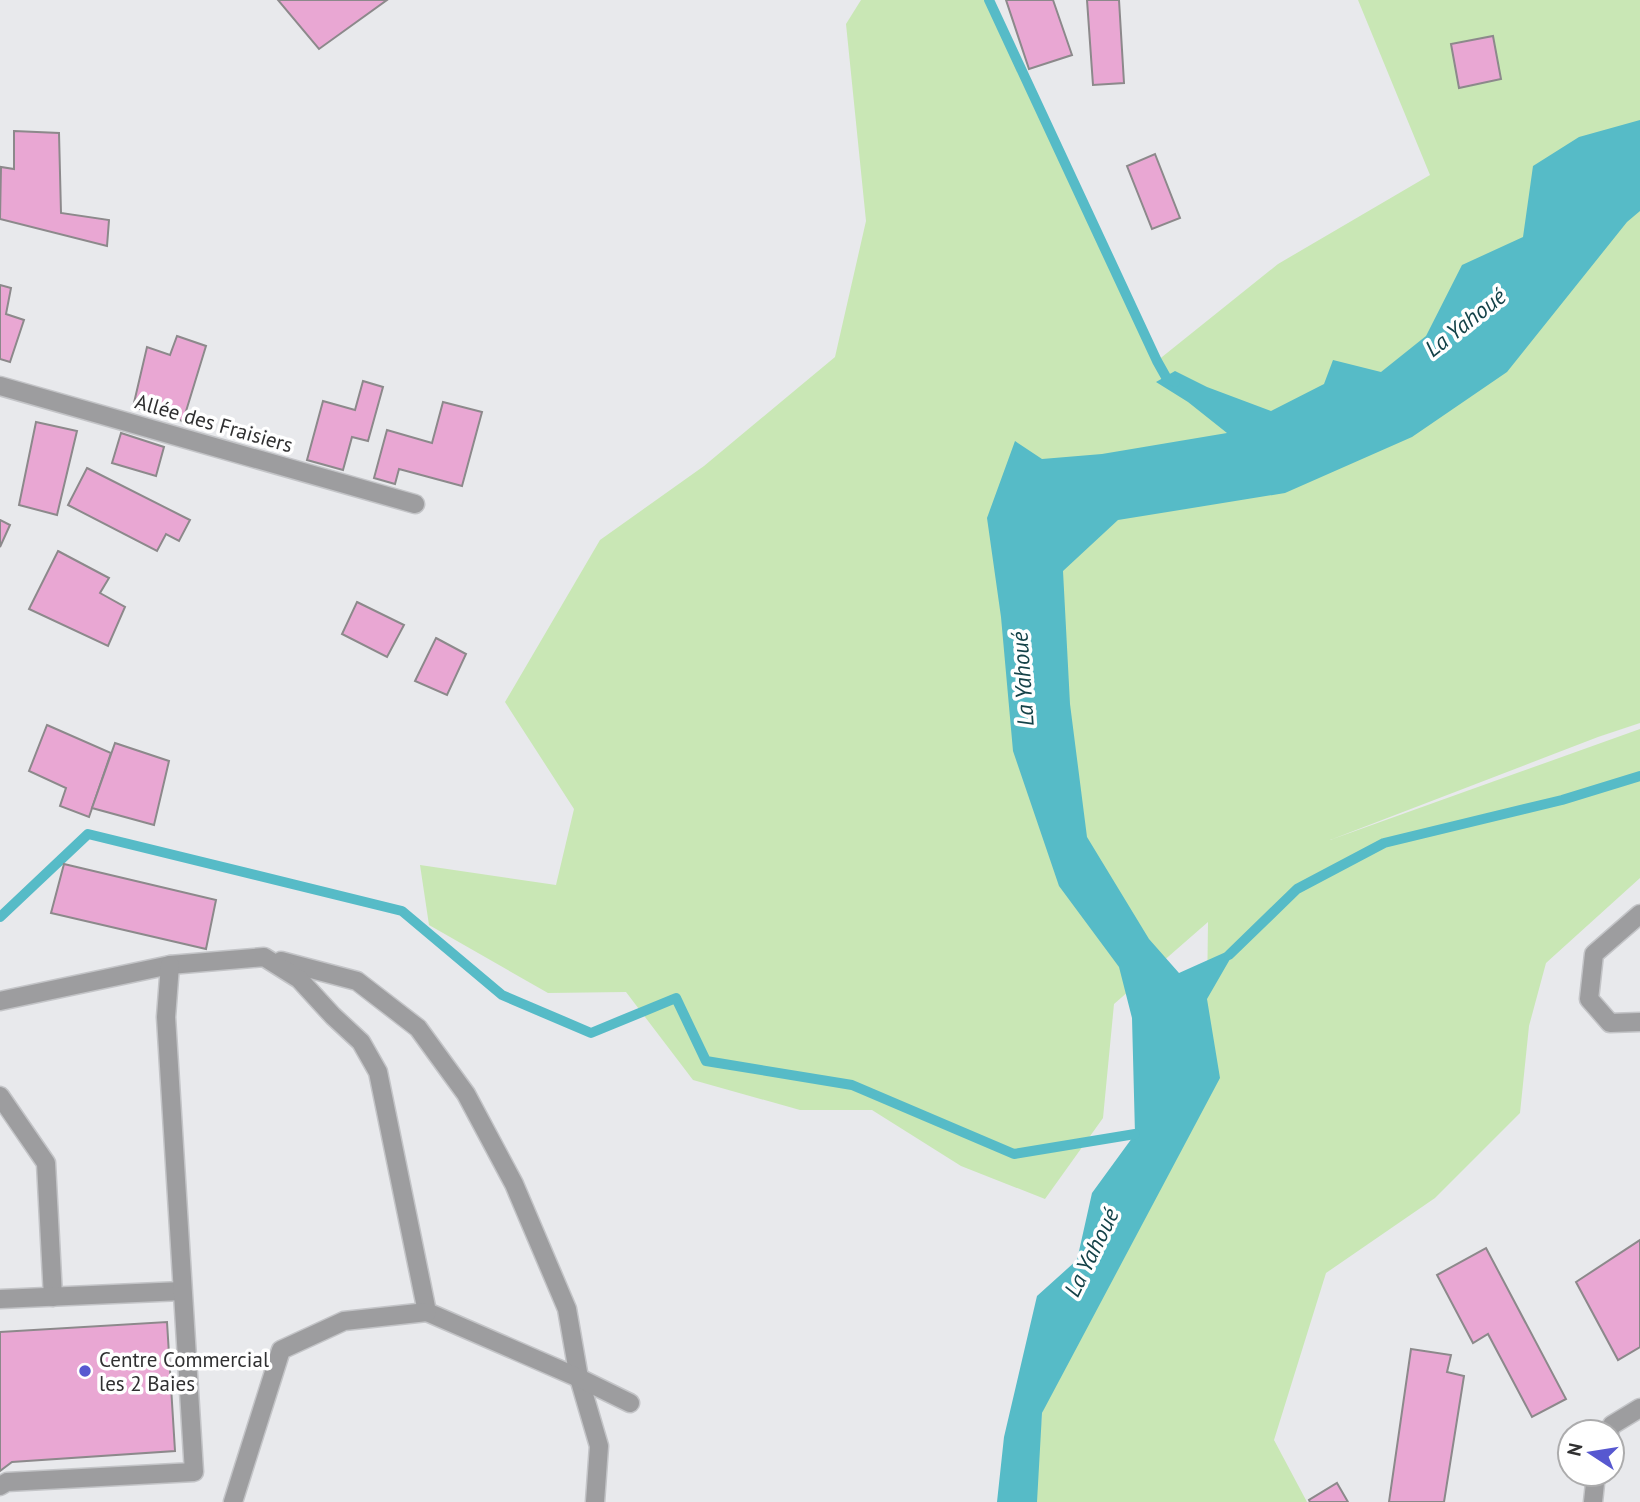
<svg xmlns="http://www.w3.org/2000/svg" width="1640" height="1502" viewBox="0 0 1640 1502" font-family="'PT Sans',sans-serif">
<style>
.green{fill:#c9e7b5}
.water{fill:#56bbc7}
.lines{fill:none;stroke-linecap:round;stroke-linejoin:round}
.stream{stroke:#56bbc7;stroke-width:10}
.building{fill:#e9a7d3;stroke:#8c898b;stroke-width:2}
.minor-casing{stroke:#c3c4c7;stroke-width:21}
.minor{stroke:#9d9d9f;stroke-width:18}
.poi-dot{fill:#5758d0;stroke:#fff;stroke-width:2.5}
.labels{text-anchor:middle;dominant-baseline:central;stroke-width:7;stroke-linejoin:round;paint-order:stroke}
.street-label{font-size:21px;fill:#303031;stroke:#fff}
.poi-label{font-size:21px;fill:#303031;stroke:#fff;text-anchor:start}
.water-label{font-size:23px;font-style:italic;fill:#144248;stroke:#fff}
</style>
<rect width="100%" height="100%" fill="#e8e9ec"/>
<path class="green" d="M861,0H989L1157,361L1278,264L1430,175L1358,0H1640V723L1598,737L1330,840L1640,729V878L1546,963L1529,1026L1520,1113L1435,1198L1326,1273L1274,1440L1307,1502H1034L1042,1413L1207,999L1208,922L1114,1004L1103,1118L1045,1199L961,1166L872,1110H800L693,1080L626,992L548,993L429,925L420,865L556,885L574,809L505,702L600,540L704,466L835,357L866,221L846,24Z"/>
<path class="water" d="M1640,120V211L1627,222L1507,372L1412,437L1285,493L1118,520L1063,571L1070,704L1087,837L1149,939L1179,973L1237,947L1207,999L1220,1078L1042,1413L1037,1502H997L1004,1437L1037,1296L1077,1260L1092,1193L1135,1134L1132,1018L1119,967L1059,886L1013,751L1001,617L987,518L1015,441L1042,459L1102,454L1227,433L1188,402L1156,382L1175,371L1207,387L1271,411L1324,384L1333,360L1381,372L1426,336L1462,265L1523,237L1533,166L1579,137Z"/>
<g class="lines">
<g class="stream">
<path d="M989,0L1157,361L1166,377L1175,382"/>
<path d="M0,917L88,834L402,911L502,995L591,1033L676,998L706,1061L852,1085L1014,1154L1135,1134"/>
<path d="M1229,955L1297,889L1384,843L1562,800L1640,776"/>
</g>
</g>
<g class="building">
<path d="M278,0H387L319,49Z"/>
<path d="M1006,0H1053L1072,55L1029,69Z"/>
<path d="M1087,0H1119L1124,83L1093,85Z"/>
<path d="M1493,36L1501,79L1459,88L1451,44Z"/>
<path d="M14,131L59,133L61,213L109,220L107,246L0,219L1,167L14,169Z"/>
<path d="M1155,154L1180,218L1152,229L1127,166Z"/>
<path d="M0,285L11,288L6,314L24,320L10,362L0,359Z"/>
<path d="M177,336L206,346L183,421L133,407L147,347L170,355Z"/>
<path d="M363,381L383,387L368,441L352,437L343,470L307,460L323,401L355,410Z"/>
<path d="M443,402L482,412L462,486L399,469L395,484L374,478L387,430L432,443Z"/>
<path d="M36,422L77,431L57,515L19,505Z"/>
<path d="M121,433L164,447L156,476L112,463Z"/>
<path d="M87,468L190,520L179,541L166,534L157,551L68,505Z"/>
<path d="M0,520L10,525L0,547Z"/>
<path d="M58,551L109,578L100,593L125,607L108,646L29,609Z"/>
<path d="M357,602L404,625L387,657L342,634Z"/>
<path d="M436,638L466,654L447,695L415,681Z"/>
<path d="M47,725L111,753L89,817L60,806L66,788L29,771Z"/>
<path d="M115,743L169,761L154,825L92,808Z"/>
<path d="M64,864L216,900L206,949L51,913Z"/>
<path d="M1640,1240V1347L1618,1360L1576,1282Z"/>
<path d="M1486,1248L1566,1399L1532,1417L1488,1334L1473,1343L1437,1275Z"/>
<path d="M167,1322L175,1451L12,1462L0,1471V1332Z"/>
<path d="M1411,1349L1451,1355L1447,1372L1464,1376L1444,1502H1389Z"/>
<path d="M1337,1483L1348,1502H1310L1309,1500Z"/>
</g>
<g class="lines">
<defs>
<g id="minor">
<path d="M0,386L415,504"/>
<path d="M1640,914L1594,954L1589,999L1610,1023L1640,1022"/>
<path d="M281,961L357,981L418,1028L466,1094L514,1184L567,1309L579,1378L599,1446L595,1502"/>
<path d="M0,1001L170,965L264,957L299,979L333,1016L361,1042L378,1072L427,1312L579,1378L630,1403"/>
<path d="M0,1096L46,1163L53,1297"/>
<path d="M0,1299L182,1291"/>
<path d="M1609,1432L1612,1425L1640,1408"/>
<path d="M0,1486L7,1482L194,1472L166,1017L170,965"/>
<path d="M233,1502L281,1350L344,1321L427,1312"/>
<path d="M1593,1502L1596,1474"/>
</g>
</defs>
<use href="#minor" class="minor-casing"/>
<use href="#minor" class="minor"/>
</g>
<circle class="poi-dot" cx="85" cy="1371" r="7"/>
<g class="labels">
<g class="street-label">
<text transform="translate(214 423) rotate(16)">Allée des Fraisiers</text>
</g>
<g class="poi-label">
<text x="99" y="1359">Centre Commercial<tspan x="99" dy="24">les 2 Baies</tspan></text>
</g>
<g class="water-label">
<text transform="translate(1465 322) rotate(-38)">La Yahoué</text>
<text transform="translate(1022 679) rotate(-94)">La Yahoué</text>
<text transform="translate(1091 1252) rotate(-64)">La Yahoué</text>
</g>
</g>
<g transform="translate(1591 1453) rotate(282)"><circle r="33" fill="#ffffff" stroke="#acacad" stroke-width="2"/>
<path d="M0-5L12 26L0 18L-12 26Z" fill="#5758d0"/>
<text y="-10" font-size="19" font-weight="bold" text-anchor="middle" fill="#303031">N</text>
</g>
</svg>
